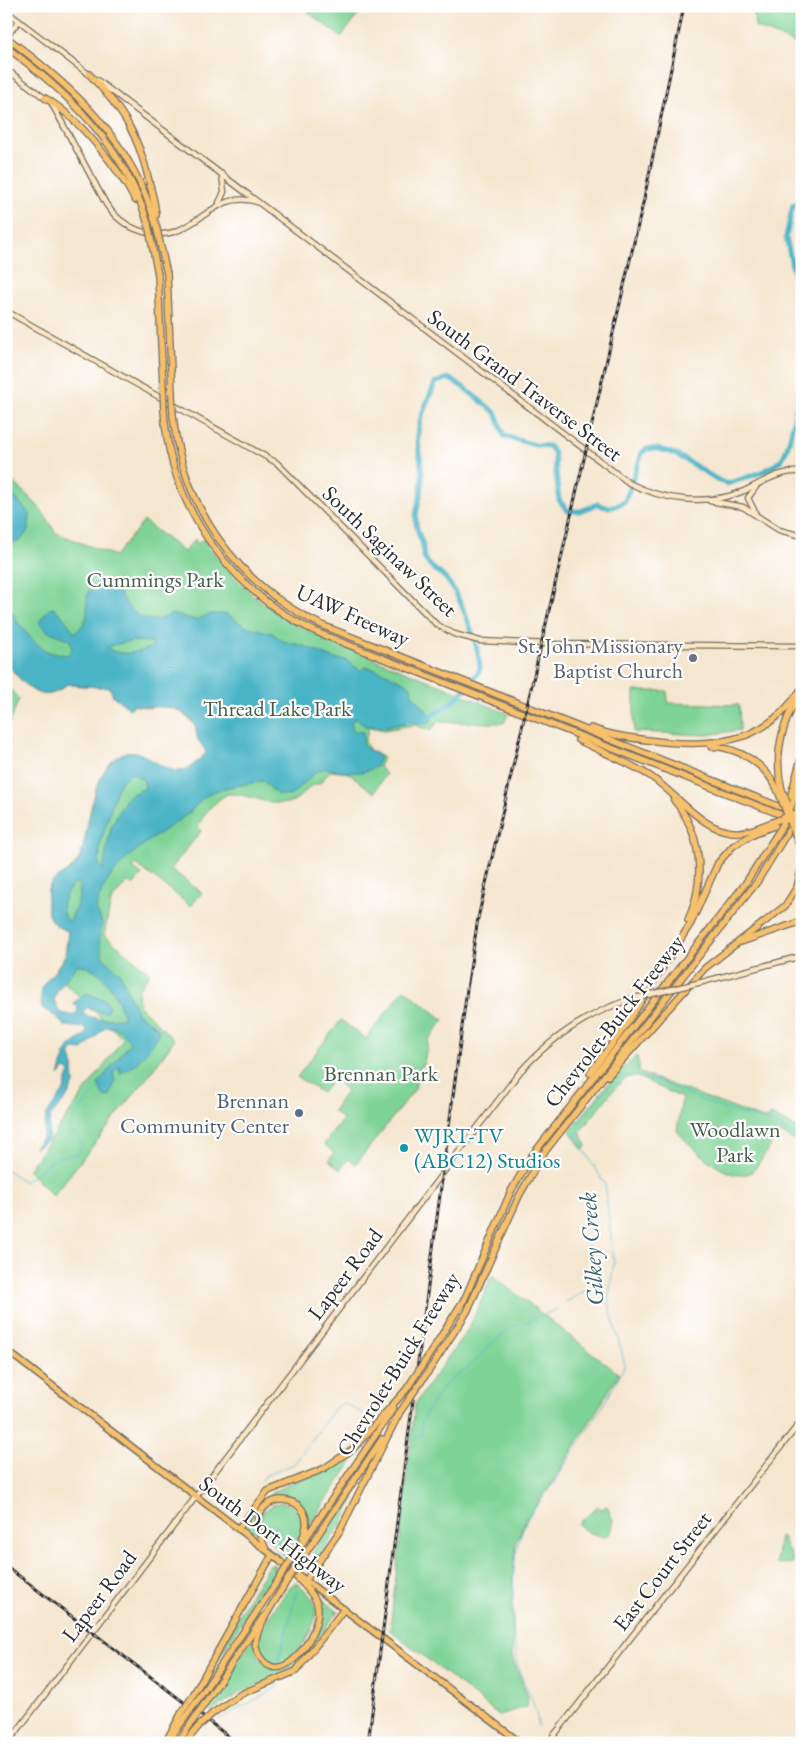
<svg xmlns="http://www.w3.org/2000/svg" width="808" height="1749" viewBox="0 0 808 1749" font-family="'EB Garamond',serif">
<style>
.green{fill:#7ed396;stroke:#547f60}
.water{fill:#49b4c6;stroke:#3a7078;fill-rule:evenodd}
.lines{fill:none;stroke-linecap:round;stroke-linejoin:round}
.stream{stroke:#49b4c6;stroke-width:1}
.river{stroke:#49b4c6;stroke-width:5}
.secondary-casing{stroke:#726c64;stroke-width:7}
.primary-casing{stroke:#726c64;stroke-width:8}
.motorway-casing{stroke:#726c64;stroke-width:8}
.secondary{stroke:#fce6c4;stroke-width:4.5}
.primary{stroke:#f7c06c;stroke-width:5}
.motorway{stroke:#f7c06c;stroke-width:5.5}
.rail-casing{stroke:#2b2b2b;stroke-width:3}
.rail{stroke:#fff;stroke-width:1;stroke-dasharray:4;stroke-linecap:butt}
.secondary-bridge-casing{stroke:#726c64;stroke-width:7;stroke-linecap:butt}
.motorway-bridge-casing{stroke:#726c64;stroke-width:8;stroke-linecap:butt}
.secondary-bridge{stroke:#fce6c4;stroke-width:4.5}
.motorway-bridge{stroke:#f7c06c;stroke-width:5.5}
.worship-dot{fill:#6b7280;stroke:#fff;stroke-width:2}
.service-dot{fill:#5c6f8a;stroke:#fff;stroke-width:2}
.culture-dot{fill:#0f9aa8;stroke:#fff;stroke-width:2}
.labels{text-anchor:middle;dominant-baseline:central;stroke-width:4.5;stroke-linejoin:round;paint-order:stroke}
.street-label{font-size:22px;fill:#2b2b2b;stroke:#fff}
.park-label{font-size:22px;fill:#445d4b;stroke:#fff}
.worship-label{font-size:22px;fill:#5b616d;stroke:#fff;text-anchor:end}
.service-label{font-size:22px;fill:#4e5e75;stroke:#fff;text-anchor:end}
.culture-label{font-size:22px;fill:#0d838f;stroke:#fff;text-anchor:start}
.water-label{font-size:24px;font-style:italic;fill:#376269;stroke:#fff}
</style>
<rect width="100%" height="100%" fill="#fff"/>
<filter id="ink" filterUnits="userSpaceOnUse"><feTurbulence type="fractalNoise" baseFrequency=".02" numOctaves="2"/><feDisplacementMap in="SourceGraphic" scale="10" xChannelSelector="R" yChannelSelector="G"/><feConvolveMatrix kernelMatrix="1 2 1 2 8 2 1 2 1" color-interpolation-filters="sRGB"/></filter>
<filter id="wash" filterUnits="userSpaceOnUse"><feTurbulence type="fractalNoise" baseFrequency=".0096" numOctaves="4" result="noise"/><feDisplacementMap in="SourceGraphic" scale="20" xChannelSelector="R" yChannelSelector="G"/><feGaussianBlur stdDeviation="1.12" result="paint"/><feColorMatrix in="noise" values="0 0 0 0 0 0 0 0 0 0 0 0 0 0 0 0 0 1.4 0 .05"/><feComposite in="paint" operator="in"/></filter>
<g filter="url(#wash)">
<rect width="100%" height="100%" fill="#f5e6cf"/>
<g class="green">
<path d="M313,6H365L341,37L308,12Z"/>
<path d="M753,6H802V47L755,27Z"/>
<path d="M6,474L40,508L56,533L115,556L144,521L184,552L195,539L197,544L203,539C259,617 308,632 392,666C431,681 470,698 508,714L504,723L438,722L431,730L413,725L384,730L369,727L365,742L370,750L383,758L379,767L386,774L374,793L349,773L330,771L320,783C307,785 301,800 288,803C274,807 242,792 227,794C216,801 202,814 198,827L201,831L171,869L202,893L191,906L136,864L133,868L142,875L133,885L127,882L111,901L104,935L150,973L138,990L139,1005L174,1040L150,1074L53,1196L28,1170L123,1039L54,972L65,955L68,930C50,926 47,917 47,900C48,895 47,890 50,885C60,872 76,871 81,854C90,825 91,770 122,754C144,742 166,785 192,766C197,763 201,757 206,753L204,745L198,740L195,725L179,710L162,705L150,708L133,705L130,709L113,696L110,688C95,686 82,687 67,684C42,708 25,686 8,665Z"/>
<path d="M6,685L19,699L6,732Z"/>
<path d="M634,691H667L668,703L739,705L740,730L707,735L634,732Z"/>
<path d="M404,989L444,1020L429,1039L423,1066H420L415,1089L356,1164L348,1159L340,1170L329,1160L334,1153L324,1144L343,1119L333,1111L347,1090L333,1079L322,1093L297,1077L341,1020L366,1039Z"/>
<path d="M637,1056L640,1073L763,1119L768,1118L771,1115L802,1131V1145L779,1132C771,1143 764,1157 756,1167C737,1194 689,1145 677,1131L682,1098L636,1076L631,1077L624,1079L610,1094L580,1132L587,1146L582,1149L570,1131L611,1080Z"/>
<path d="M492,1275L619,1374L544,1496L526,1519L516,1543L513,1578L512,1657L528,1697L527,1707L499,1715L390,1630L415,1404L470,1326Z"/>
<path d="M370,1436L309,1526C308,1511 298,1500 283,1497L265,1504L256,1532L258,1535L245,1526L272,1492L334,1465Z"/>
<path d="M367,1470L343,1522L310,1570L305,1569L316,1547Z"/>
<path d="M281,1502C314,1510 306,1544 283,1555L261,1531L265,1533L264,1530H261C258,1514 267,1506 281,1502Z"/>
<path d="M598,1506L601,1509L607,1506L613,1520L610,1533L604,1537L587,1532L578,1524Z"/>
<path d="M780,1536L782,1537L794,1563L776,1564Z"/>
<path d="M274,1564L277,1567H272L276,1568L274,1573L218,1659L236,1619L269,1565Z"/>
<path d="M296,1582C303,1588 312,1596 315,1604C321,1620 298,1659 282,1664C268,1669 255,1651 259,1638C264,1620 280,1601 291,1586L295,1583L297,1585Z"/>
<path d="M316,1595L338,1611V1613L335,1610L337,1613L298,1665L291,1671L243,1691L211,1712L206,1708L254,1637L259,1659L283,1668C302,1663 324,1620 319,1601L321,1599L318,1600Z"/>
</g>
<g class="water">
<path d="M6,483L9,491L30,514L29,529L20,541L6,543Z"/>
<path d="M99,581L118,590C128,611 147,630 171,614L196,620L211,614H227L245,626L272,633L283,641L304,646L335,659L346,660L361,671L366,667L386,673L411,686L412,695C420,701 424,709 431,716V721L425,724L410,722L383,727L365,726L356,718L351,722L353,731L363,732V746L380,757L376,767L363,772H343L325,768L316,772L290,796L277,794L263,781C246,785 222,786 207,795C199,800 193,811 185,816C149,842 106,863 96,909L102,923L99,938L103,958L120,973L137,1013L158,1028L159,1032C151,1046 137,1069 120,1073L119,1066L113,1073L115,1082L110,1096L104,1097L98,1084L130,1043C126,1033 116,1026 105,1027L83,1050L73,1049L70,1053L73,1062L74,1084L66,1099L50,1117L48,1140L35,1148L43,1136L46,1115L63,1092L70,1072L65,1069L59,1076L65,1054L70,1046L86,1034L87,1028L64,1026L58,1018L42,1008C36,977 56,979 66,954C68,947 67,938 68,931C50,926 47,917 47,900C48,895 47,890 50,885C59,872 76,872 81,854C90,825 91,770 122,754C145,741 166,785 192,766C197,763 201,757 206,753C204,747 201,745 198,740C196,735 197,729 194,724C176,700 157,710 133,705L130,709L113,696L110,688C95,686 82,687 67,684C42,708 26,686 8,665L6,598C8,613 35,647 49,652C54,654 62,654 68,655L72,649L70,640L47,631L39,622L49,609L53,608L60,613L75,633C101,611 73,599 99,581ZM133,641L150,642L154,645C144,653 118,657 108,648L112,645ZM132,773L144,781L145,788L128,796L118,813L111,827L103,870L99,864L100,844L116,792L122,780ZM77,882C84,896 74,909 70,922C55,913 65,889 77,882ZM77,965C103,965 118,996 124,1018L99,1019L82,1014L87,1007L91,1010L106,1012L109,1007L105,1000L86,993L73,1003L78,1007L77,1013L70,1015L59,1012L54,999L57,991Z"/>
</g>
<g class="lines">
<g class="stream">
<path d="M134,1021L138,1031"/>
<path d="M6,1169L24,1182L57,1157L78,1154L83,1142L70,1130L73,1117L100,1087"/>
<path d="M566,1302L602,1281"/>
<path d="M526,1323L557,1309"/>
<path d="M415,1439L422,1435L421,1426L425,1414L443,1387L480,1357L486,1349L513,1326L519,1325"/>
<path d="M262,1481L265,1476L294,1464L336,1407L344,1403L364,1414"/>
<path d="M544,1493L552,1486L608,1397L625,1365L608,1300L614,1263L605,1184L576,1137C575,1121 602,1094 613,1082L619,1076L626,1075L656,1081L724,1109L771,1122L802,1140"/>
<path d="M275,1522L283,1540V1546"/>
<path d="M278,1663L297,1592"/>
<path d="M219,1719L275,1689L280,1683"/>
<path d="M538,1726C537,1700 521,1684 517,1661C512,1630 510,1571 519,1541C523,1526 532,1509 541,1497"/>
<path d="M197,1743L206,1732"/>
</g>
<g class="river">
<path d="M802,201L793,205L786,237L802,312"/>
<path d="M431,716C452,705 468,689 480,669C479,646 460,591 442,575C435,569 428,566 424,557C422,552 424,546 422,542C408,513 422,507 422,480C423,466 418,452 418,438C418,418 428,401 435,383L448,378L463,387L496,413L504,436L535,445L549,446L554,452L559,500L568,511H580L598,504C609,510 615,507 625,501L642,453L646,449C678,446 699,473 727,484C744,478 766,473 780,461C791,452 799,389 802,372"/>
</g>
</g>
</g>
<g filter="url(#ink)">
<g class="lines">
<defs>
<g id="secondary">
<path d="M6,11L91,76"/>
<path d="M6,37L19,21"/>
<path d="M6,69L46,99"/>
<path d="M97,80L629,483C664,501 708,506 744,491C764,482 779,470 802,472"/>
<path d="M52,104L106,204C114,216 124,225 138,230C193,251 208,186 257,202"/>
<path d="M219,203L224,192L222,174"/>
<path d="M6,311L277,463L436,624L454,634L480,641L552,644L802,646"/>
<path d="M710,501L743,507L779,530L802,536"/>
<path d="M755,512L748,498L756,487"/>
<path d="M702,982L802,956"/>
<path d="M8,1743L519,1073C550,1038 586,1014 631,999"/>
<path d="M548,1743L802,1420"/>
</g>
<g id="primary">
<path d="M6,1350L275,1557"/>
<path d="M292,1570L521,1743"/>
</g>
<g id="motorway">
<path d="M6,37C75,89 131,139 156,225"/>
<path d="M6,47C69,93 125,147 148,224"/>
<path d="M89,74C122,109 138,133 149,181C152,192 155,203 156,215"/>
<path d="M45,98C78,117 117,166 135,200"/>
<path d="M167,274L172,394"/>
<path d="M158,275L163,389"/>
<path d="M164,411C170,510 235,598 326,636L802,823"/>
<path d="M173,415C182,508 239,587 324,626L788,810"/>
<path d="M591,728C616,737 639,739 665,742C724,747 767,740 802,688"/>
<path d="M578,740C602,752 628,762 650,776C682,797 710,845 754,829"/>
<path d="M711,746C740,748 766,764 778,791"/>
<path d="M782,790C774,759 780,730 795,702"/>
<path d="M674,800C702,834 706,880 688,920"/>
<path d="M789,802L802,755"/>
<path d="M792,804L802,780"/>
<path d="M800,807L802,802"/>
<path d="M800,847L802,860"/>
<path d="M741,942L802,921"/>
<path d="M590,1073L626,1025L691,923L718,863L733,846L755,833"/>
<path d="M608,1076L705,968L785,906L797,887L802,866"/>
<path d="M431,1352L465,1298L511,1191L531,1157L745,884L782,826"/>
<path d="M430,1369L467,1312L519,1196L543,1154L757,882L789,830"/>
<path d="M238,1529L268,1491L323,1469L353,1449L406,1390"/>
<path d="M266,1550C263,1542 258,1533 258,1524C258,1486 323,1495 302,1539"/>
<path d="M295,1554L393,1409"/>
<path d="M277,1558C288,1570 312,1589 317,1604C325,1626 284,1693 260,1657C256,1651 254,1642 257,1635C262,1618 278,1597 286,1582"/>
<path d="M301,1560L382,1439"/>
<path d="M306,1580L339,1532L400,1412"/>
<path d="M192,1697L272,1555"/>
<path d="M197,1701L280,1577"/>
<path d="M203,1706L263,1617"/>
<path d="M213,1713L241,1694L296,1671L344,1609"/>
<path d="M172,1736L185,1718"/>
<path d="M165,1743L181,1714"/>
<path d="M178,1743L192,1722"/>
<path d="M185,1743L198,1727"/>
</g>
</defs>
<use href="#secondary" class="secondary-casing"/>
<use href="#primary" class="primary-casing"/>
<use href="#motorway" class="motorway-casing"/>
<use href="#secondary" class="secondary"/>
<use href="#primary" class="primary"/>
<use href="#motorway" class="motorway"/>
<defs>
<g id="rail">
<path d="M6,1566L237,1743"/>
<path d="M368,1743L467,989L478,918L644,199L684,6"/>
</g>
</defs>
<use href="#rail" class="rail-casing"/>
<use href="#rail" class="rail"/>
<defs>
<path id="secondary-bridge" d="M631,999L702,982"/>
<g id="motorway-bridge">
<path d="M148,224L158,275"/>
<path d="M156,225L167,274"/>
<path d="M163,389L164,411"/>
<path d="M172,394L173,415"/>
<path d="M782,790L802,840"/>
<path d="M778,791L800,847"/>
<path d="M782,826L792,804"/>
<path d="M795,827L802,815"/>
<path d="M754,829L802,811"/>
<path d="M755,833L774,826"/>
<path d="M406,1390L431,1352"/>
<path d="M400,1412L430,1369"/>
<path d="M280,1577L295,1554"/>
<path d="M286,1582L301,1560"/>
<path d="M181,1714L192,1697"/>
<path d="M185,1718L197,1701"/>
<path d="M192,1722L203,1706"/>
<path d="M198,1727L213,1713"/>
</g>
</defs>
<use href="#secondary-bridge" class="secondary-bridge-casing"/>
<use href="#motorway-bridge" class="motorway-bridge-casing"/>
<use href="#secondary-bridge" class="secondary-bridge"/>
<use href="#motorway-bridge" class="motorway-bridge"/>
</g>
</g>
<circle class="worship-dot" cx="693" cy="658" r="5"/>
<circle class="service-dot" cx="299" cy="1113" r="5"/>
<circle class="culture-dot" cx="404" cy="1148" r="5"/>
<g class="labels">
<g class="street-label">
<text transform="translate(525 385) rotate(37)">South Grand Traverse Street</text>
<text transform="translate(390 551) rotate(44)">South Saginaw Street</text>
<text transform="translate(353 615) rotate(24)">UAW Freeway</text>
<text transform="translate(614 1021) rotate(-52)">Chevrolet-Buick Freeway</text>
<text transform="translate(345 1274) rotate(-53)">Lapeer Road</text>
<text transform="translate(398 1364) rotate(-58)">Chevrolet-Buick Freeway</text>
<text transform="translate(273 1534) rotate(37)">South Dort Highway</text>
<text transform="translate(662 1571) rotate(-52)">East Court Street</text>
<text transform="translate(99 1596) rotate(-53)">Lapeer Road</text>
</g>
<g class="park-label">
<text x="155" y="579">Cummings Park</text>
<text x="277" y="708">Thread Lake Park</text>
<text x="381" y="1073">Brennan Park</text>
<text x="735" y="1129">Woodlawn<tspan x="735" dy="25">Park</tspan></text>
</g>
<g class="worship-label">
<text x="683" y="645">St. John Missionary<tspan x="683" dy="25">Baptist Church</tspan></text>
</g>
<g class="service-label">
<text x="289" y="1100">Brennan<tspan x="289" dy="25">Community Center</tspan></text>
</g>
<g class="culture-label">
<text x="414" y="1135">WJRT-TV<tspan x="414" dy="25">(ABC12) Studios</tspan></text>
</g>
<g class="water-label">
<text transform="translate(591 1249) rotate(-94)">Gilkey Creek</text>
</g>
</g>
<rect width="808" height="1749" fill="none" stroke="#fff" stroke-width="25"/>
</svg>
